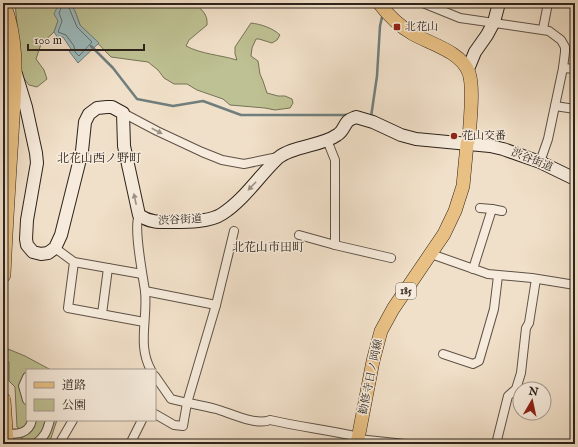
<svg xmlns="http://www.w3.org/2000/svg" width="578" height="447" viewBox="0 0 578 447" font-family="'IM FELL English','Noto Serif JP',serif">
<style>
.green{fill:#bec193;stroke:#767257}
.water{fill:#9cbbbe;stroke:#707e7d}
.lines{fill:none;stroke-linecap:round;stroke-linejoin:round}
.shore{stroke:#646f6c;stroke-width:1}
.stream{stroke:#707e7d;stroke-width:2.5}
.street-casing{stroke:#5e5246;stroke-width:10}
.secondary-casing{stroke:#2d231b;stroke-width:14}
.primary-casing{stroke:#2d231b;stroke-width:14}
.highway-casing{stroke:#2d231b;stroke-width:16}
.street{stroke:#f6ebdc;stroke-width:8}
.secondary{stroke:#f6ebdc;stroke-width:12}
.primary{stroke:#e8c084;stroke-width:13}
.highway{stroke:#e8c084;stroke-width:15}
.oneway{fill:#9c9185}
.poi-dot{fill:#8f2418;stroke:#f6ebdc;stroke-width:1.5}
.labels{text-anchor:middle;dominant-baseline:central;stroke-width:3;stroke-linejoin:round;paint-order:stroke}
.shield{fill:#f6ebdc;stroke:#695f55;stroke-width:1}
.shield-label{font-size:10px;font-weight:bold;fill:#2d231b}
.poi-label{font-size:11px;fill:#2d231b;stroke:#f6ebdc;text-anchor:start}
.street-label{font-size:11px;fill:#2d231b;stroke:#f6ebdc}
.neighbourhood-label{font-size:12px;fill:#2d231b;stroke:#f6ebdc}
</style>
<rect width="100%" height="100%" fill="#f1e0c9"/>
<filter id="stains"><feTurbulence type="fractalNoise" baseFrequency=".005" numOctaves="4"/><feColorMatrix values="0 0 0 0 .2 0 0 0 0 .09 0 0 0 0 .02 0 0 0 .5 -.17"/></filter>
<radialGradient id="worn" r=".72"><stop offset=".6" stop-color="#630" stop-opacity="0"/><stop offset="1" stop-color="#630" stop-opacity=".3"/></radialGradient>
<g class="green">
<path d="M15,3H57C60,8 56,15 58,21L54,32L41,44L36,59L44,70L47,79L37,87L29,85L22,76Z"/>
<path d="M70,3H194C202,10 208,14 207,25L189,40L186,46C201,54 220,55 237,60L235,54V47L251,23C260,24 273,28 280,35L277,40L272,43L259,39H256L252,48L251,56L258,61L260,74L263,81L267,93L278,96H285L292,99L293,103L290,108L275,110L265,108L230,105L223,99L197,90L187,84H174L164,78L158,70L148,62L111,57L80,25L75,11Z"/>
<path d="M8,349L25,356L51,370H27V420H57L49,444H19L22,440L20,429L17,427L15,387L9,381V362L6,361Z"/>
</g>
<path class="water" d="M57,3H70L75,11L80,25L99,43L78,63L69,51L71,49L63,37L58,38L54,32L58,21L54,14L58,5Z"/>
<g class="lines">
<path class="shore" d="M62,3V6L59,13L62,21L58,32L66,35L74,46L75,52L79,56L92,42L77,27L67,3"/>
<g class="stream">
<path d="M91,46L113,68L137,99L173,106L203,101L241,115H347"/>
<path d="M371,117L377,76L380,26L383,13"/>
</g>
<defs>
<g id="street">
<path d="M423,3L460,18L549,31L561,40L565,47V52L563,68L548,139L540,162"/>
<path d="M543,29L548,3"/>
<path d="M563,68L575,69"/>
<path d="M555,106L575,109"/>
<path d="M123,113L157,131L202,152L222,160L244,164L278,157"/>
<path d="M327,140L335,160V245"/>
<path d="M480,208L492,209"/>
<path d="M139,215C133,227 143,276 145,291C148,318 137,346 151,370"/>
<path d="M299,235L335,245L391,258"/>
<path d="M55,248L74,262L68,308L144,322"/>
<path d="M431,254L488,274L532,278L575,285"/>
<path d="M74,262L142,274"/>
<path d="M473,269L492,209L502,211"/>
<path d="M145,291L216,305"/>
<path d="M102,314L108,268"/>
<path d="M443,354L473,364L479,361L494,309L498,276"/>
<path d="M155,376L171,399C186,403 201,405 216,409C230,413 256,426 270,420C300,427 329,430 359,437"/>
<path d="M27,377L23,386L27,400"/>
<path d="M155,414L174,425L183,426L187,403L216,305L234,231"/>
<path d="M5,434C18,434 29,434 32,420"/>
<path d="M358,439L405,444"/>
<path d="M35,444C45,437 47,431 50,420"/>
<path d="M59,444L73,420"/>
<path d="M130,444L142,420"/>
<path d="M496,444L508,396L516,389L521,373L526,328L529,323L536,279"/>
</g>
<g id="secondary">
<path d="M468,69L475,52L487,35L494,22L499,3"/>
<path d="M16,74L26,107L36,153L37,163L27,220L26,239L27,245L33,252L41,254L48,253L55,248L61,235L82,151L85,122L89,114L97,108L107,107H112L123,113L124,146L139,215C150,223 161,222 174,222C187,222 210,222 222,214C244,200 259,176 278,158C292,146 322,146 337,135C343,132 344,125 348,121C350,119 354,118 356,117L373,122L401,135L416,139L490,146L503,149L540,162L575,179"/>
</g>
<path id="primary" d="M357,444L373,361L381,331L393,309L444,234L455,211L463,186L467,144L469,138C470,122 474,87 469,73C462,52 431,44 413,34C399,26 388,15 379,3"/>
<g id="highway">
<path d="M3,4C20,46 13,92 11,136C8,182 5,229 3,275"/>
<path d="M3,400L6,444"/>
</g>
</defs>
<use href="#street" class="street-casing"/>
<use href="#secondary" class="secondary-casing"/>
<use href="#primary" class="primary-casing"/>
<use href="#highway" class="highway-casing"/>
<use href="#street" class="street"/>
<use href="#secondary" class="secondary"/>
<use href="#primary" class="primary"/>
<use href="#highway" class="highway"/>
</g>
<defs><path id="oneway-solid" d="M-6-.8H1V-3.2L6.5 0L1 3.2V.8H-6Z"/></defs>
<g class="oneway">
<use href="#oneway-solid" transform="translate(157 131) rotate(27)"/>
<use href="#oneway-solid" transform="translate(252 186) rotate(134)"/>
<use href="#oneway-solid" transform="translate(135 199) rotate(-102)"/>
</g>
<g class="poi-dot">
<rect x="393" y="23" width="8" height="8" rx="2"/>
<circle cx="454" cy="136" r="4"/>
</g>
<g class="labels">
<rect class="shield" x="396" y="283" width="20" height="16" rx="3"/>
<g class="shield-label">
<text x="406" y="291">185</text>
</g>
<g class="poi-label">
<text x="405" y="27">北花山</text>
<text x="462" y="136">花山交番</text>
</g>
<g class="street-label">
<text transform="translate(532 160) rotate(22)">渋谷街道</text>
<text transform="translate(180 220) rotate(-3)">渋谷街道</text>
<text transform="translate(371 377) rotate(-78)">勧修寺日ノ岡線</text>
</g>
<g class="neighbourhood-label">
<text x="99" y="158">北花山西ノ野町</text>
<text x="268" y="247">北花山市田町</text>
</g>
</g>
<rect width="578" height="447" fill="none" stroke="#f1e0c9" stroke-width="16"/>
<rect x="4" y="4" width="570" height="439" fill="none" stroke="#2d231b" stroke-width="2"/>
<rect x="8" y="8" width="562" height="431" fill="none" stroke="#2d231b"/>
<rect x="26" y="369" width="130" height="52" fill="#f6ebdc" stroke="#a69b8f"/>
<rect x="34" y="382" width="20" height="6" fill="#e8c084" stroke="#a69b8f"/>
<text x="62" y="389" font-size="12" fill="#2d231b">道路</text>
<rect x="34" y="399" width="20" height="12" fill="#bec193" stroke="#a69b8f"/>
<text x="62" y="409" font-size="12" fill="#2d231b">公園</text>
<g transform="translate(532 401) rotate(9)"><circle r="19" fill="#f6ebdc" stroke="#a69b8f"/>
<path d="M0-3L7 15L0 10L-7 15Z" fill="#8f2418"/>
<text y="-6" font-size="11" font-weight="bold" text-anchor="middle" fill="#2d231b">N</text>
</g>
<path d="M28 44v6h116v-6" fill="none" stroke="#2d231b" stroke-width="2"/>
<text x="34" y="44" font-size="12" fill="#2d231b" stroke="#f6ebdc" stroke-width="3" paint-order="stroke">100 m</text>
<rect width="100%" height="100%" filter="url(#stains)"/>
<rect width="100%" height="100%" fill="url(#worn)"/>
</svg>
